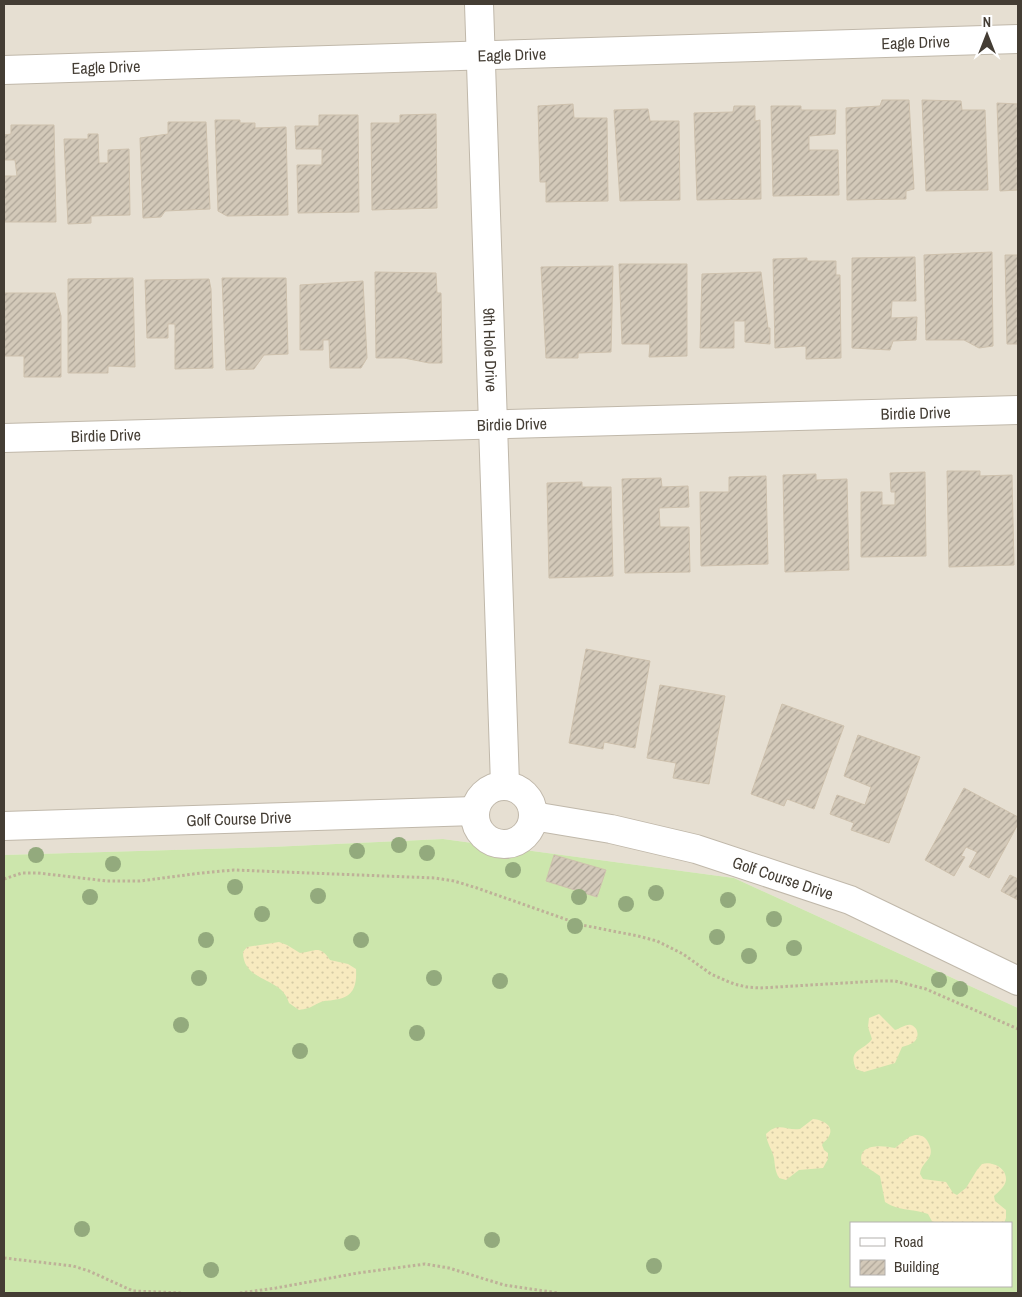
<svg xmlns="http://www.w3.org/2000/svg" width="1022" height="1297" viewBox="0 0 1022 1297" font-family="'Archivo Narrow',sans-serif">
<style>
.residential{fill:#e6dfd2}
.grass{fill:#cce6ac;fill-rule:evenodd}
.sand{fill:url(#sand-dots)}
.building{fill:url(#building-hatch);stroke:#cec1ad}
.lines{fill:none;stroke-linecap:round;stroke-linejoin:round}
.street-casing{stroke:#c0b8aa;stroke-width:30}
.path{stroke:#beb198;stroke-width:3;stroke-dasharray:2.5 2.5;stroke-linecap:butt}
.street{stroke:#fff;stroke-width:28}
.tree{fill:#93aa7d}
.labels{text-anchor:middle;dominant-baseline:central;stroke-width:5;stroke-linejoin:round;paint-order:stroke}
.street-label{font-size:16px;fill:#443d34;stroke:#fff}
</style>
<defs>
<pattern id="sand-dots" width="8" height="8" patternUnits="userSpaceOnUse" patternTransform="scale(1.25)"><rect width="8" height="8" fill="#f7eabf"/><path d="M2 2h.1M6 6h.1" fill="none" stroke="#d5caa5" stroke-width="1.8" stroke-linecap="round"/></pattern>
<pattern id="building-hatch" width="6" height="6" patternUnits="userSpaceOnUse" patternTransform="scale(1.25)"><rect width="6" height="6" fill="#d3c9b9"/><path d="M-1 1l2-2M0 6l6-6M5 7l2-2" fill="none" stroke="#ada497"/></pattern>
</defs>
<rect width="100%" height="100%" fill="#f2ede4"/>
<path class="residential" d="M4,4H1018V1008L734,878L443,839L271,847L4,855Z"/>
<path class="grass" d="M443,839L734,878L1018,1008V1293H4V855L271,847ZM851,1223H1011V1286H851Z"/>
<g class="sand">
<path d="M279,942L287,945L300,953C315,952 319,944 330,960L348,964L356,969C357,987 353,998 333,1000C330,1001 325,1000 321,1002C311,1006 313,1008 299,1010L289,1003C282,976 243,983 243,952L247,947Z"/>
<path d="M879,1014L895,1030C900,1029 905,1024 911,1025C918,1027 920,1037 914,1042C911,1044 906,1046 902,1047L895,1063L864,1072L856,1069C847,1049 864,1051 872,1039L868,1027L869,1018Z"/>
<path d="M813,1119C823,1120 836,1126 828,1138C826,1141 823,1142 822,1145L824,1150L828,1153V1159L823,1168L799,1170L786,1180L779,1178C775,1171 775,1166 774,1158C772,1149 767,1144 766,1134C779,1121 785,1131 800,1129Z"/>
<path d="M915,1135C921,1135 925,1136 928,1142C937,1159 922,1160 920,1174L923,1179L946,1182L953,1193L957,1195L966,1188L977,1170L982,1164C992,1161 1007,1168 1006,1180C1005,1187 999,1191 994,1196L995,1201L1006,1210V1218L1004,1223H972L966,1222L965,1223H933L928,1214C911,1208 901,1212 885,1202L880,1176L862,1164C856,1143 882,1145 895,1148L909,1137Z"/>
</g>
<g class="building">
<path d="M882,100H909L914,189L906,191V199L847,200L846,108L880,106Z"/>
<path d="M922,100L961,101L962,110H985L988,190L926,191Z"/>
<path d="M997,103L1018,104V190L1000,191Z"/>
<path d="M573,104L574,118H607L608,201L546,202V182H540L538,106Z"/>
<path d="M734,106H755V121L760,120L761,199L697,200L694,113L733,112Z"/>
<path d="M771,106H801V110H836L835,134L809,136V150H838L839,195L773,196Z"/>
<path d="M648,109L650,121H679L680,200L620,201L614,110Z"/>
<path d="M436,114L437,208L372,210L371,123H400V115Z"/>
<path d="M319,115H358L359,212L298,213L297,165H322V149H296L295,126H319Z"/>
<path d="M215,120H240V123H255V128L286,127L288,215L227,216L218,211Z"/>
<path d="M168,122H206L210,209L165,211L161,217L143,218L140,138L168,134Z"/>
<path d="M11,125H54L56,222H4V176H17L15,160H4V135L11,134Z"/>
<path d="M88,134H98L99,163H108V150L129,149L130,215L91,216V223L68,224L64,139H88Z"/>
<path d="M992,252L993,346L979,348L964,340H926L924,255Z"/>
<path d="M1005,255H1018V344H1007Z"/>
<path d="M915,257L916,301H892L891,318L917,317L916,340L893,341L890,350L852,348V258Z"/>
<path d="M807,258V261H836V275H840L841,358L806,359V346L775,348L773,259Z"/>
<path d="M619,264H687V356L649,357L650,344H622Z"/>
<path d="M613,266L611,352L578,353V358H546L541,267Z"/>
<path d="M375,272L436,273L437,293H441L442,363H429L404,358H376Z"/>
<path d="M761,272L768,328H770V344L745,342V321H734V348H700L702,274Z"/>
<path d="M133,278L135,367L108,366V373H68V279Z"/>
<path d="M222,278H286L288,354L264,355L254,369L226,370Z"/>
<path d="M209,279L211,289L213,368L175,369V324H168V338H147L145,280Z"/>
<path d="M363,281L367,358L361,368H330L329,340H323V350H300V285Z"/>
<path d="M4,293H55L61,316V377H24V356H4Z"/>
<path d="M947,471H980V476L1012,475L1014,565L949,567Z"/>
<path d="M925,472L926,556L861,557V492H882V505H895V492H891L890,473Z"/>
<path d="M816,474V480L847,479L849,570L785,572L783,475Z"/>
<path d="M766,476L768,564L701,566L700,492H729V477Z"/>
<path d="M661,478L662,487L688,486L689,507L659,508L660,527H689L690,572L625,573L622,479Z"/>
<path d="M582,482V487H611L613,576L549,578L547,483Z"/>
<path d="M586,649L650,661L635,748L604,742L603,749L569,743Z"/>
<path d="M660,685L725,696L709,784L673,778L676,763L647,758Z"/>
<path d="M782,704L844,726L814,809L787,799L784,806L751,794Z"/>
<path d="M858,735L920,757L889,843L851,830L854,823L830,814L837,795L865,805L871,787L844,776Z"/>
<path d="M964,788L1018,817V824L989,878L969,867L977,852L966,847L961,856L965,857L954,876L925,860Z"/>
<path d="M554,855L606,870L597,897L546,881Z"/>
<path d="M1010,875L1018,879V900L1001,891Z"/>
</g>
<g class="lines">
<defs>
<g id="street">
<path id="s1" d="M479,4L505,785"/>
<path id="s2" d="M4,70L1018,39"/>
<path id="s3" d="M4,438L1018,410"/>
<circle cx="504" cy="815" r="29"/>
<path id="s4" d="M533,816L611,829L696,849L850,900L1018,981"/>
<path id="s5" d="M4,826L475,811"/>
</g>
</defs>
<use href="#street" class="street-casing"/>
<g class="path">
<path d="M4,879L22,873H38L107,881H140L201,873L234,870L435,878L454,881L477,888L582,925L638,936L657,941L683,954L711,974L734,984L747,987L760,988L878,981H895L926,989L1018,1029"/>
<path d="M4,1258L73,1266L89,1271L133,1291L183,1293"/>
<path d="M240,1293L276,1288L358,1273L425,1264L449,1268L504,1285L558,1293"/>
</g>
<use href="#street" class="street"/>
</g>
<g class="tree">
<circle cx="399" cy="845" r="8"/>
<circle cx="357" cy="851" r="8"/>
<circle cx="427" cy="853" r="8"/>
<circle cx="36" cy="855" r="8"/>
<circle cx="113" cy="864" r="8"/>
<circle cx="513" cy="870" r="8"/>
<circle cx="235" cy="887" r="8"/>
<circle cx="656" cy="893" r="8"/>
<circle cx="318" cy="896" r="8"/>
<circle cx="90" cy="897" r="8"/>
<circle cx="579" cy="897" r="8"/>
<circle cx="728" cy="900" r="8"/>
<circle cx="626" cy="904" r="8"/>
<circle cx="262" cy="914" r="8"/>
<circle cx="774" cy="919" r="8"/>
<circle cx="575" cy="926" r="8"/>
<circle cx="717" cy="937" r="8"/>
<circle cx="206" cy="940" r="8"/>
<circle cx="361" cy="940" r="8"/>
<circle cx="794" cy="948" r="8"/>
<circle cx="749" cy="956" r="8"/>
<circle cx="199" cy="978" r="8"/>
<circle cx="434" cy="978" r="8"/>
<circle cx="939" cy="980" r="8"/>
<circle cx="500" cy="981" r="8"/>
<circle cx="960" cy="989" r="8"/>
<circle cx="181" cy="1025" r="8"/>
<circle cx="417" cy="1033" r="8"/>
<circle cx="300" cy="1051" r="8"/>
<circle cx="82" cy="1229" r="8"/>
<circle cx="492" cy="1240" r="8"/>
<circle cx="352" cy="1243" r="8"/>
<circle cx="654" cy="1266" r="8"/>
<circle cx="211" cy="1270" r="8"/>
</g>
<g class="labels">
<g class="street-label">
<text stroke="none"><textPath href="#s2" startOffset="912">Eagle Drive</textPath></text>
<text stroke="none"><textPath href="#s2" startOffset="508">Eagle Drive</textPath></text>
<text stroke="none"><textPath href="#s2" startOffset="102">Eagle Drive</textPath></text>
<text stroke="none"><textPath href="#s1" startOffset="346">9th Hole Drive</textPath></text>
<text stroke="none"><textPath href="#s3" startOffset="912">Birdie Drive</textPath></text>
<text stroke="none"><textPath href="#s3" startOffset="508">Birdie Drive</textPath></text>
<text stroke="none"><textPath href="#s3" startOffset="102">Birdie Drive</textPath></text>
<text stroke="none"><textPath href="#s5" startOffset="235">Golf Course Drive</textPath></text>
<text stroke="none"><textPath href="#s4" startOffset="258">Golf Course Drive</textPath></text>
</g>
</g>
<rect width="1022" height="1297" fill="none" stroke="#443d34" stroke-width="10"/>
<rect x="850" y="1222" width="162" height="65" fill="#ffffff" stroke="#b4b1ae"/>
<rect x="860" y="1238" width="25" height="8" fill="#ffffff" stroke="#b4b1ae"/>
<text x="894" y="1247" font-size="15" fill="#443d34">Road</text>
<rect x="860" y="1260" width="25" height="15" fill="url(#building-hatch)" stroke="#b4b1ae"/>
<text x="894" y="1272" font-size="15" fill="#443d34">Building</text>
<g transform="translate(987 35)" stroke="#ffffff" stroke-width="4" paint-order="stroke">
<path d="M0-4L9 19L0 12L-9 19Z" fill="#443d34"/>
<text y="-8" font-size="14" font-weight="bold" text-anchor="middle" fill="#443d34">N</text>
</g>
</svg>
